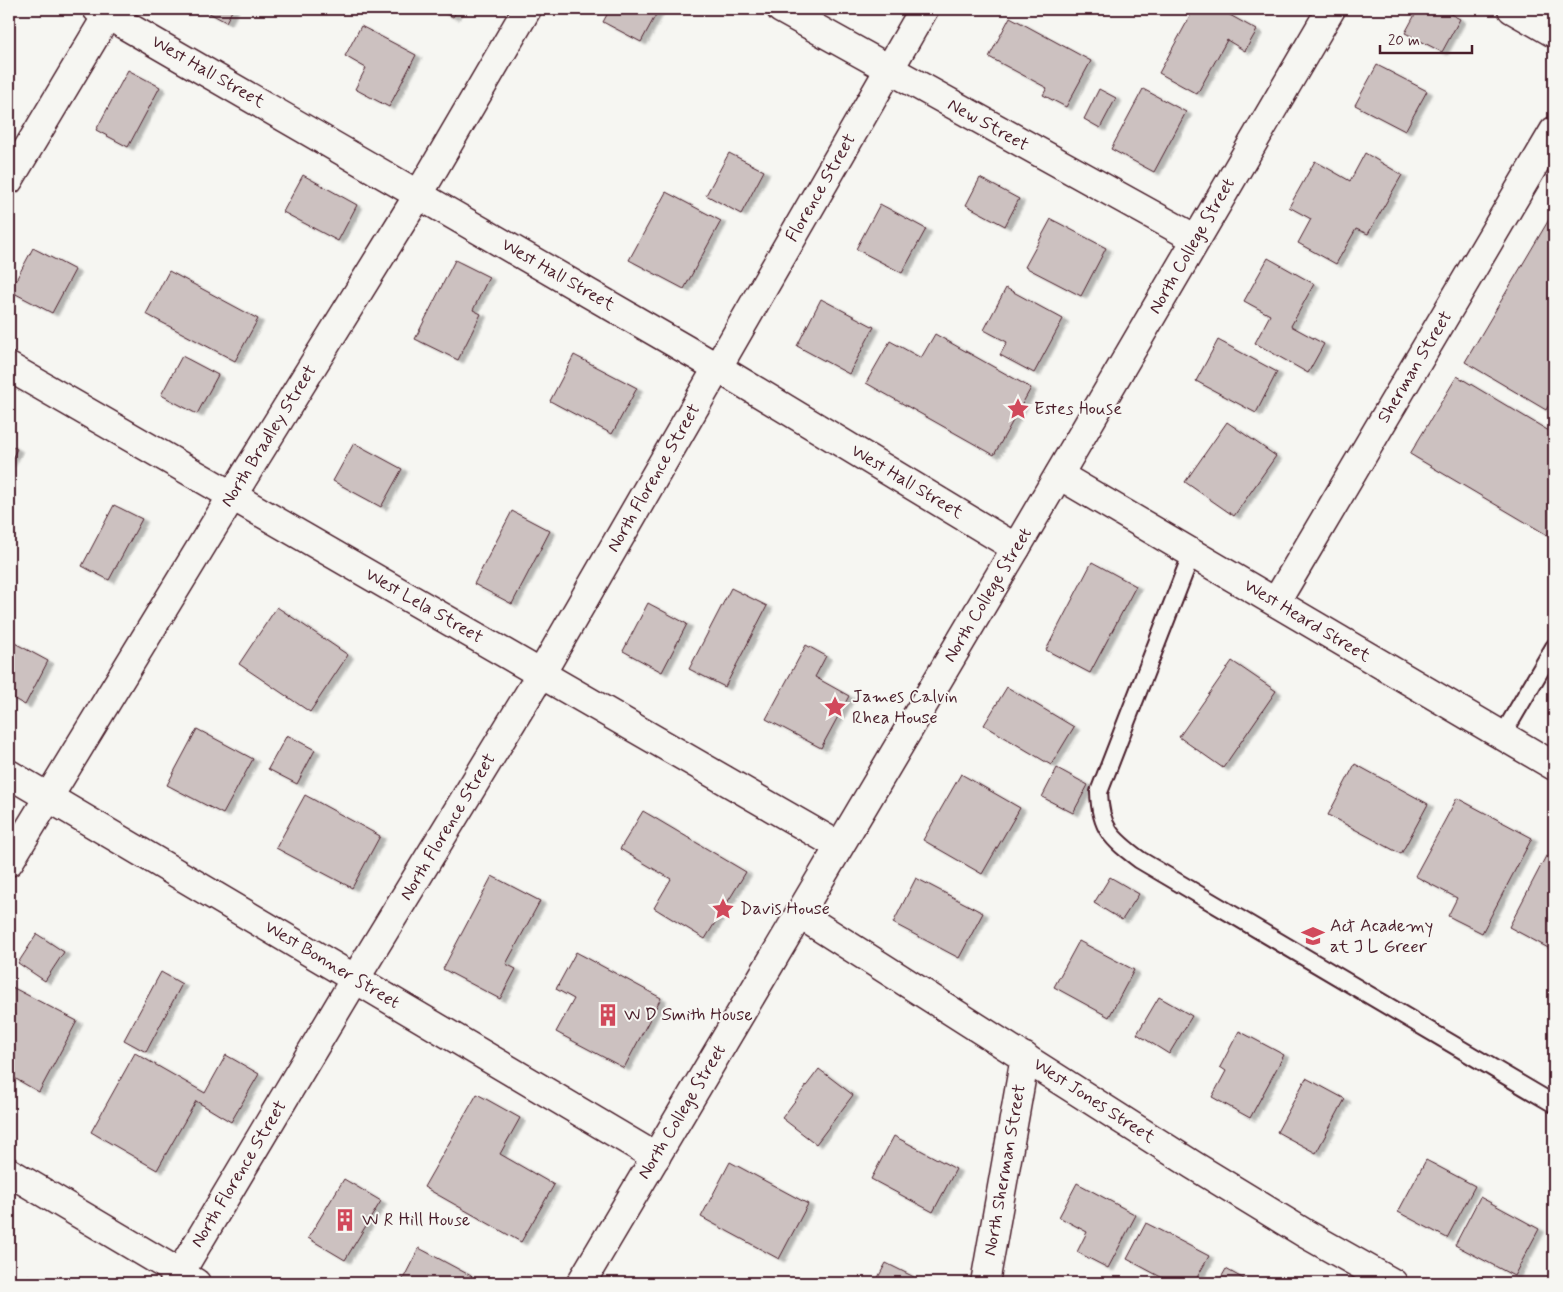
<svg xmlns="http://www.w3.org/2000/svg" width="1563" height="1292" viewBox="0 0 1563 1292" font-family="Mynerve,sans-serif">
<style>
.building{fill:#ccc1c0;stroke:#4a1f2b;filter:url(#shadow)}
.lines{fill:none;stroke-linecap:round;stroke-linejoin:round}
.service-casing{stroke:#4a1f2b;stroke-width:20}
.minor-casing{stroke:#4a1f2b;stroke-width:31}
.service{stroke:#f6f6f2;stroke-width:16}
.minor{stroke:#f6f6f2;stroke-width:28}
.labels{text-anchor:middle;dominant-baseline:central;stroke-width:4;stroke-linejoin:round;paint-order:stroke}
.street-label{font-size:18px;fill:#4a1f2b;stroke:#f6f6f2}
.poi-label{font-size:18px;fill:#4a1f2b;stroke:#f6f6f2;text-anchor:start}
</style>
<defs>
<filter id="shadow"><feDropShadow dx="5.5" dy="3" stdDeviation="1" flood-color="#0004"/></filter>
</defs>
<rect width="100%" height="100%" fill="#f6f6f2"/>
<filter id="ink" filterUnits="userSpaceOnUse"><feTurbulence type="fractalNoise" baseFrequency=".02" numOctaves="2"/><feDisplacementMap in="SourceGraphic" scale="10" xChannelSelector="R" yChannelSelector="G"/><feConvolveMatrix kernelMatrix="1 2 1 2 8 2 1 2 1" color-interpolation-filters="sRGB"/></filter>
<g filter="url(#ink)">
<g class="building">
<path d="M202,9H233L226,22Z"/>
<path d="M437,9H458L453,17Z"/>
<path d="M610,9H659L641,42L603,22Z"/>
<path d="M1194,9H1219L1257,30L1245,51L1227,40L1197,94L1159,73Z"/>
<path d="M1418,9H1441L1460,19L1442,52L1405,33Z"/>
<path d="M1539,9H1554V27Z"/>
<path d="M1010,17L1091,61L1066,107L1043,95L1047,88L989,57Z"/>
<path d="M361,26L416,55L389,107L355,89L366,68L345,56Z"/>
<path d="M1377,65L1427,91L1405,131L1355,105Z"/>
<path d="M128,70L160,87L128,147L96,130Z"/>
<path d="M1099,89L1116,98L1100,128L1084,119Z"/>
<path d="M1143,89L1186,112L1154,172L1111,149Z"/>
<path d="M729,153L764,171L741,214L706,195Z"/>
<path d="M1365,153L1402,175L1368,234L1356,229L1336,264L1298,243L1311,219L1289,207L1315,161L1350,181Z"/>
<path d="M303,175L357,205L338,241L283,212Z"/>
<path d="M980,178L1019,199L1005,226L966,205Z"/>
<path d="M666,192L721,221L684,289L629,260Z"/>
<path d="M880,204L926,229L902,273L856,249Z"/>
<path d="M1554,211V396L1546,410L1465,362Z"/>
<path d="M1051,219L1106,248L1081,296L1025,267Z"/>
<path d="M33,248L75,270L52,313L10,291Z"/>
<path d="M1268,258L1314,284L1291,326L1324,344L1308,373L1255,343L1270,315L1244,301Z"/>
<path d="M455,260L489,277L473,310L481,314L458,360L415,339Z"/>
<path d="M169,271L258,319L235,361L146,314Z"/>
<path d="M1006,288L1063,319L1034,373L1000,355L1007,342L984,330Z"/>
<path d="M821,299L874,327L849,374L797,346Z"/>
<path d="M935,334L1031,388L994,455L866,383L890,341L921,358Z"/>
<path d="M1218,340L1277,372L1256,413L1196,381Z"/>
<path d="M574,355L637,388L612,434L550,401Z"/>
<path d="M182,356L218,375L197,414L161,395Z"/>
<path d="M1457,376L1554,434V539L1410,454Z"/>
<path d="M1227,422L1276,456L1234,516L1185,482Z"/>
<path d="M354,443L402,469L381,507L333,481Z"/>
<path d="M9,444L17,449L9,464Z"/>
<path d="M114,505L142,519L109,580L82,566Z"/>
<path d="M512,511L550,531L512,604L474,584Z"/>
<path d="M1092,562L1136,586L1090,673L1046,650Z"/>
<path d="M731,588L767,606L725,687L689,669Z"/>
<path d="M648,603L687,624L662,672L623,651Z"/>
<path d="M277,607L348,655L310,712L239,664Z"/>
<path d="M9,640L48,661L25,705L9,696Z"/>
<path d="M806,645L826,656L815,677L849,696L821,748L766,719Z"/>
<path d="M1232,661L1276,691L1223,768L1179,737Z"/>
<path d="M1007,687L1074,727L1051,765L984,725Z"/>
<path d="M197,729L253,759L223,814L167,785Z"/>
<path d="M287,735L315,750L297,784L268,769Z"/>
<path d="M1355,764L1428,804L1401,854L1328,815Z"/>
<path d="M1057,768L1088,785L1073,813L1042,797Z"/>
<path d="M961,774L1020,808L982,874L923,840Z"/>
<path d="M305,795L380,836L352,888L276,848Z"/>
<path d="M1457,798L1532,838L1482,933L1448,916L1457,898L1415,876Z"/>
<path d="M643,811L746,872L705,939L654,908L671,879L620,849Z"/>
<path d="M1546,856L1554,861V951L1509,927Z"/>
<path d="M492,876L540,901L506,964L516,969L500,999L443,969Z"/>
<path d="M1110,877L1139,894L1122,920L1094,903Z"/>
<path d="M916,878L983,913L959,958L893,923Z"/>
<path d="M37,934L64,952L45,981L18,963Z"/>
<path d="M1079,941L1134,970L1109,1017L1054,987Z"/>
<path d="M576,952L661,998L624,1068L556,1032L574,999L556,989Z"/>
<path d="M161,972L182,984L146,1052L124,1040Z"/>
<path d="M10,986L77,1021L39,1092L9,1075V988Z"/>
<path d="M1159,997L1192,1016L1169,1054L1137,1034Z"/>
<path d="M1239,1031L1284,1055L1250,1118L1212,1097L1226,1071L1220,1067Z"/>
<path d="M135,1053L205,1093L226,1055L259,1074L231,1122L196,1101L157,1170L91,1132Z"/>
<path d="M819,1069L853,1095L816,1144L782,1118Z"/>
<path d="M1306,1078L1345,1099L1316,1153L1277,1132Z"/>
<path d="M477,1094L520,1118L500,1154L554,1185L521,1242L424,1187Z"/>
<path d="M894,1136L956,1169L933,1212L871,1179Z"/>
<path d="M1426,1160L1475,1186L1447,1238L1398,1212Z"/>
<path d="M730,1162L808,1204L779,1259L701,1217Z"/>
<path d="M344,1179L381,1201L345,1260L308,1238Z"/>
<path d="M1077,1183L1136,1215L1108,1268L1077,1252L1087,1232L1059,1217Z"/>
<path d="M1480,1197L1539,1229L1514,1276L1455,1245Z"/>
<path d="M1146,1223L1209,1256L1194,1283H1172L1127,1259Z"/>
<path d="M419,1248L473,1277L470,1283H401Z"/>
<path d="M886,1263L926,1283H875Z"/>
<path d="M1226,1269L1251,1283H1218Z"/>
<path d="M28,1275L44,1283H24Z"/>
</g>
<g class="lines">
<defs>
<g id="service">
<path d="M1192,553L1099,792C1100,829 1112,839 1140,860L1554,1104"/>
<path d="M1502,736L1554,647"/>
</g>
<g id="minor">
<path d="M97,9L718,368L1016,548"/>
<path d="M781,9L1196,239"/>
<path d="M1512,9L1554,33"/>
<path d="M9,180L111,9"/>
<path d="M9,367L839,846"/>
<path d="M1059,475L1554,766"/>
<path d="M1276,602L1554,131"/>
<path d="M9,774L656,1157"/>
<path d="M9,862L232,496L419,194L527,9"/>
<path d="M799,914L1193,1165L1306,1234L1393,1283"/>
<path d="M9,1172L196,1283"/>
<path d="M174,1283L355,979L541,674L924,9"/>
<path d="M581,1283L1016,548L1331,9"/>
<path d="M985,1283L1025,1057"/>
</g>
</defs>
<use href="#service" class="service-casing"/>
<use href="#minor" class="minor-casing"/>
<use href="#service" class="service"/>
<use href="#minor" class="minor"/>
</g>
</g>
<defs>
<symbol id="sight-bare" viewBox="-9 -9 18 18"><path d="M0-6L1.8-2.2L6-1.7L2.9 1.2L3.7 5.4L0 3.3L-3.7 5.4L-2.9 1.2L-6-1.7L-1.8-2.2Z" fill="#d1495b" stroke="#f6f6f2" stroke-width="2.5" paint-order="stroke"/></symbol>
<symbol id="school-bare" viewBox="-9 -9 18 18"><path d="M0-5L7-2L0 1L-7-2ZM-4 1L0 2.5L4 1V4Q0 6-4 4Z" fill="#d1495b" stroke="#f6f6f2" stroke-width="2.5" paint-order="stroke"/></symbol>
<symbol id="building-bare" viewBox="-9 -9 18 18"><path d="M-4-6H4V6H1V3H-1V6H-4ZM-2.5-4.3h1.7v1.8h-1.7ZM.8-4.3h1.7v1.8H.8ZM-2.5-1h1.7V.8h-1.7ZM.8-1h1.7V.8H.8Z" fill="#d1495b" stroke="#f6f6f2" stroke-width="2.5" paint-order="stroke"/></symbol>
</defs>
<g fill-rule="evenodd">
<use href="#sight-bare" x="1002" y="393" width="32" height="32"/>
<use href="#sight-bare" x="819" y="691" width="32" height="32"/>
<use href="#sight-bare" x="707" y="893" width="32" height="32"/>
<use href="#school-bare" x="1297" y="920" width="32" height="32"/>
<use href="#building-bare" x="592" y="999" width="32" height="32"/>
<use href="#building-bare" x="329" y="1204" width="32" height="32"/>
</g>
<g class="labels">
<g class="street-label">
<text transform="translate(208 72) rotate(30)">West Hall Street</text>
<text transform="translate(988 125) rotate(29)">New Street</text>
<text transform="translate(821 188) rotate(-60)">Florence Street</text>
<text transform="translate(1192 246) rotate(-60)">North College Street</text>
<text transform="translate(558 275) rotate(30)">West Hall Street</text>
<text transform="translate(1415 367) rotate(-59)">Sherman Street</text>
<text transform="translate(269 436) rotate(-58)">North Bradley Street</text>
<text transform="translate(654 478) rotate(-60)">North Florence Street</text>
<text transform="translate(907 482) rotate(31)">West Hall Street</text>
<text transform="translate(988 595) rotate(-59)">North College Street</text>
<text transform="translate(424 606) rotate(30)">West Lela Street</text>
<text transform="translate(1307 621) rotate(31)">West Heard Street</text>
<text transform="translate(448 827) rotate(-59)">North Florence Street</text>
<text transform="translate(332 965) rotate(31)">West Bonner Street</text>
<text transform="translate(1094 1101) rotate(33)">West Jones Street</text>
<text transform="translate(682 1112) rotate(-59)">North College Street</text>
<text transform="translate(1005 1170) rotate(-80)">North Sherman Street</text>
<text transform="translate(239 1174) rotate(-59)">North Florence Street</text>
</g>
<g class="poi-label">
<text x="1034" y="409">Estes House</text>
<text x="852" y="697">James Calvin<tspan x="852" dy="21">Rhea House</tspan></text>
<text x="740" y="909">Davis House</text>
<text x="1330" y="926">Act Academy<tspan x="1330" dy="21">at J L Greer</tspan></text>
<text x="624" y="1015">W D Smith House</text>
<text x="362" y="1220">W R Hill House</text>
</g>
</g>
<rect width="1563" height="1292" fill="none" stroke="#f6f6f2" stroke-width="30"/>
<rect x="15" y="15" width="1533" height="1262" fill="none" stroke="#4a1f2b" stroke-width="2" filter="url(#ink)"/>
<path d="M1380 45v8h92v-8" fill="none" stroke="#4a1f2b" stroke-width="2.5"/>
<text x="1388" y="45" font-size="15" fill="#4a1f2b" stroke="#f6f6f2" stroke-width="4" paint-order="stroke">20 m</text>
</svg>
